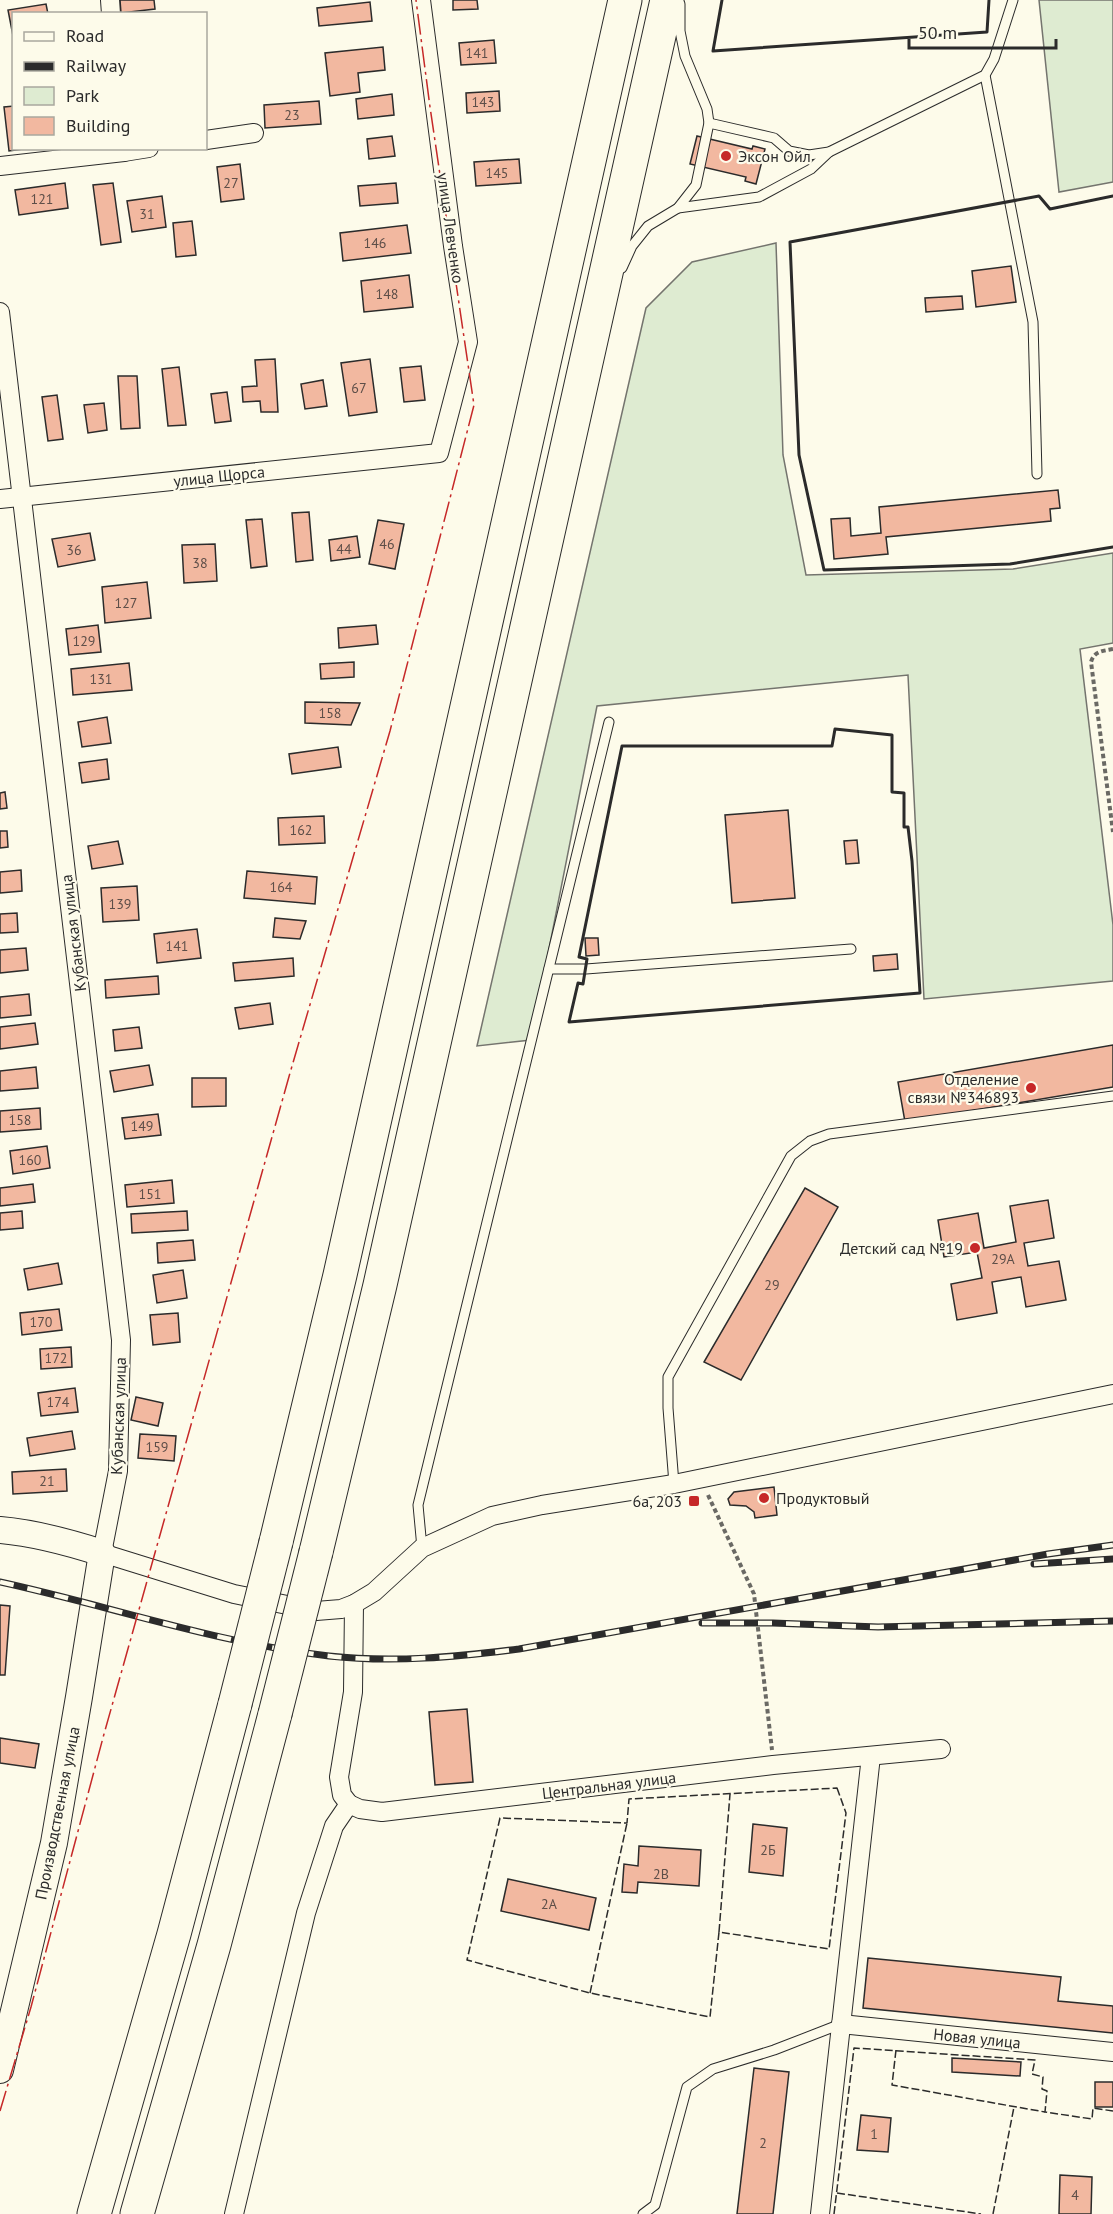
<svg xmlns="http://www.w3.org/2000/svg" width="1113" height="2214" viewBox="0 0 1113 2214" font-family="'PT Sans',sans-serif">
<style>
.green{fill:#deebd1;stroke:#74746e;stroke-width:1.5}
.building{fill:#f2b8a0;stroke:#2b2b2b;stroke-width:1.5}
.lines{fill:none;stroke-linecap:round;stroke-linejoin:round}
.lane-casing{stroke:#2b2b2b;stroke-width:11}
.street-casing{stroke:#2b2b2b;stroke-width:20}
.secondary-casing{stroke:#2b2b2b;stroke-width:28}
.highway-casing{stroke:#2b2b2b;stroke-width:35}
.path{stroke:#6a6964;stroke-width:4;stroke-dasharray:4.5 3;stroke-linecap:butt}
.lane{stroke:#fdfbea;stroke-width:9}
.street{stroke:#fdfbea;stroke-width:18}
.secondary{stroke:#fdfbea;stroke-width:26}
.highway{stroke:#fdfbea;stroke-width:33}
.rail-casing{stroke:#2b2b2b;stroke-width:7}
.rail{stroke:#fdfbea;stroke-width:4.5;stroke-dasharray:14;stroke-linecap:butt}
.highway-bridge-casing{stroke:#2b2b2b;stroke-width:35;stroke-linecap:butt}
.highway-bridge{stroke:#fdfbea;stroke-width:33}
.fence{stroke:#2b2b2b;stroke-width:1.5;stroke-dasharray:8 3;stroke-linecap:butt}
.wall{stroke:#2b2b2b;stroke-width:3}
.power{stroke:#c62828;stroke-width:1.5;stroke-dasharray:21 4.5 3 4.5;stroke-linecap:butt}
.poi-dot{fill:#c62828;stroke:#fdfbea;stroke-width:2}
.labels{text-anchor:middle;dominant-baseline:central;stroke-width:4.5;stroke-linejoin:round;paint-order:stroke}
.number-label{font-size:14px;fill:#5d4e48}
.poi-label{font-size:16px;fill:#2b2b2b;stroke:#fdfbea;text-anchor:end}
.street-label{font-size:16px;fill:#2b2b2b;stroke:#fdfbea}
</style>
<rect width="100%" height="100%" fill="#fdfbea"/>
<g class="green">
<path d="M1039,0H1113V182L1059,192Z"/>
<path d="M776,243L783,455L806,575L1013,569L1113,553V643L1080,649L1113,925V981L924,999L908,675L597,706L531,1040L477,1046L646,308L692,262Z"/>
</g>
<g class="building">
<path d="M120,0H154L155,9L121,13Z"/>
<path d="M453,0H477L478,9L453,10Z"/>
<path d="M370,2L372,21L319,26L317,8Z"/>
<path d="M46,4L48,14H14V41L8,10Z"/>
<path d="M494,40L496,63L461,65L459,43Z"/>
<path d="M383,47L385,70L358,73L360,92L330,96L325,53Z"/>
<path d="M499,91L500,111L467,113L466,93Z"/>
<path d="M392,94L394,115L358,119L356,99Z"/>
<path d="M319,101L321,124L265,128L264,105Z"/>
<path d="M14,106V148H31L9,151L4,107Z"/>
<path d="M392,136L395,156L369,159L367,139Z"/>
<path d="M697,136L752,149L753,146L765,149L756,184L745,181L746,177L690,164Z"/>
<path d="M519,159L521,183L476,186L474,162Z"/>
<path d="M240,164L244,199L221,202L217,167Z"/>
<path d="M65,183L68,208L19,215L15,190Z"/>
<path d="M113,183L121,242L101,245L93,185Z"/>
<path d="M396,183L398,203L360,206L358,186Z"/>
<path d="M162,196L166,227L132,232L127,201Z"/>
<path d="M192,221L196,255L176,257L173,223Z"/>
<path d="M407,225L411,253L343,261L340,233Z"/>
<path d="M1011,266L1016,302L976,307L972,271Z"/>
<path d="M409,275L413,307L364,312L361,281Z"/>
<path d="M962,296L963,309L926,312L925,298Z"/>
<path d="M275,359L278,412H261L260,401L243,402L242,387L257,386L255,360Z"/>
<path d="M370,359L377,412L349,416L341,363Z"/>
<path d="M421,366L425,400L404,402L400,368Z"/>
<path d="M179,367L186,425L168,426L162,369Z"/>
<path d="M118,376H137L140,428L121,429Z"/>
<path d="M323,380L327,406L305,409L301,384Z"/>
<path d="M227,392L231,421L215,423L211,394Z"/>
<path d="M57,395L63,439L48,441L42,397Z"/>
<path d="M104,403L107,430L88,433L84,405Z"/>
<path d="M1058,490L1060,508L1050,509L1051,521L886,537L888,554L834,559L831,519L850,518L851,536L881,533L879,507Z"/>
<path d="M309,512L313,560L296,562L292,513Z"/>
<path d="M262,519L267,566L251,568L246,520Z"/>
<path d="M378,520L404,524L395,569L369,564Z"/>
<path d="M90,533L95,560L58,567L52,539Z"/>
<path d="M357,536L360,557L331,561L329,540Z"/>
<path d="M215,544L217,581L184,583L182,545Z"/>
<path d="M147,582L151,618L105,623L102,587Z"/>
<path d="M98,625L101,652L69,655L66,629Z"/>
<path d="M376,625L378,644L339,648L338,628Z"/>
<path d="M354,662V677L321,679L320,664Z"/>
<path d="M129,663L132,690L73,695L71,669Z"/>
<path d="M305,702L360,703L351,725L305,723Z"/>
<path d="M107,717L111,743L82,747L78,722Z"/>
<path d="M338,747L341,767L292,774L289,754Z"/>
<path d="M107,759L109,779L82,783L79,763Z"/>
<path d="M5,792L7,808L0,809V793Z"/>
<path d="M788,810L795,898L732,903L725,815Z"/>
<path d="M324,816L325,843L279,845L278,818Z"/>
<path d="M0,831H7L8,847L0,848Z"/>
<path d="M857,840L859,863L846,864L844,841Z"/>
<path d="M118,841L123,864L92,869L88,846Z"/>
<path d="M21,870L22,891L0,893V872Z"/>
<path d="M247,871L317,877L315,904L244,898Z"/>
<path d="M137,886L139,920L103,922L101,888Z"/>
<path d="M17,913L18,932L0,933V914Z"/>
<path d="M275,918L306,921L300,939L273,937Z"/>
<path d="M197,929L201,958L157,963L154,934Z"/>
<path d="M585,938H598L599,955L586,956Z"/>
<path d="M26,948L28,970L0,973V950Z"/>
<path d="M897,954L898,969L874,971L873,956Z"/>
<path d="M293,958L294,976L235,981L233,963Z"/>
<path d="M158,976L159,994L106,998L105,980Z"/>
<path d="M29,994L31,1015L0,1018V997Z"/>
<path d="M270,1003L273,1024L239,1029L235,1008Z"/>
<path d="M35,1023L38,1044L0,1049V1027Z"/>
<path d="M139,1027L142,1048L115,1051L113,1030Z"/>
<path d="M1113,1045V1087L905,1122L898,1082Z"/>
<path d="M149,1065L153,1085L114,1092L110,1071Z"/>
<path d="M36,1067L38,1088L0,1091V1071Z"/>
<path d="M192,1078H226V1106L192,1107Z"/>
<path d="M40,1108L41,1129L0,1132V1111Z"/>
<path d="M158,1114L161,1135L125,1139L122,1118Z"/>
<path d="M47,1146L50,1168L13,1174L10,1151Z"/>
<path d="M172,1180L174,1203L127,1207L125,1185Z"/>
<path d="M33,1184L35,1202L0,1206V1188Z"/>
<path d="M805,1188L838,1207L741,1380L704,1362Z"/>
<path d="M1048,1200L1054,1238L1024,1243L1028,1266L1059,1261L1066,1300L1026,1307L1021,1277L992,1282L997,1313L957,1320L951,1284L982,1278L977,1252L944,1257L938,1220L978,1213L984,1248L1016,1242L1010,1206Z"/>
<path d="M22,1211L23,1228L0,1230V1213Z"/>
<path d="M187,1211L188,1230L132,1233L131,1214Z"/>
<path d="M193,1240L195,1260L158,1263L157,1243Z"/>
<path d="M58,1263L62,1284L28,1290L24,1269Z"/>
<path d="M183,1270L187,1298L157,1303L153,1275Z"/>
<path d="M59,1309L62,1330L22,1335L20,1313Z"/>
<path d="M178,1313L180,1342L153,1345L150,1315Z"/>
<path d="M71,1347L72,1367L41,1369L40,1349Z"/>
<path d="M75,1388L78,1412L41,1416L38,1393Z"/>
<path d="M136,1397L163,1403L158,1426L131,1420Z"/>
<path d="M72,1431L75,1449L30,1456L27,1438Z"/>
<path d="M140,1434L176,1436L174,1461L138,1458Z"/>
<path d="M66,1469L67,1491L13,1494L12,1472Z"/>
<path d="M774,1487L777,1515L755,1518L754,1512L746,1506L730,1505L728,1499L734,1492Z"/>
<path d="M0,1605L10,1606L5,1675H0Z"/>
<path d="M467,1709L473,1782L435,1785L429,1712Z"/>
<path d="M0,1738L39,1744L35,1768L0,1763Z"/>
<path d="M753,1824L787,1828L783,1876L749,1872Z"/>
<path d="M639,1846L701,1850L699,1886L638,1882L637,1893L622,1892L624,1864L638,1866Z"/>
<path d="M508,1879L596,1898L589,1930L501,1911Z"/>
<path d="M868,1958L1061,1977L1058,2001L1113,2006V2033L863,2008Z"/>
<path d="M952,2058L1021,2062L1020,2076L952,2072Z"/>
<path d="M754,2068L789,2072L773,2214H737Z"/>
<rect x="1095" y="2082" width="18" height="25"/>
<path d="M861,2115L891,2118L888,2152L857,2150Z"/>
<path d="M1060,2175L1092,2177L1091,2214H1059Z"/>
</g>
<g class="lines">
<defs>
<g id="lane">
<path d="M985,75L1033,322L1037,474"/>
<path d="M709,123L774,138L789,151L809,155L829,152L985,75L994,59L1013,0"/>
<path d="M678,208L759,197L811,169L829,152"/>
<path d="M622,268L632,246L648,226L678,208L696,185L709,123L707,109L685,56L680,31V4"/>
<path d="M549,969H586L851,949"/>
<path d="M674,1484L668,1408V1377L791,1156L810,1141L829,1134L1113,1096"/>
<path d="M422,1548L418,1505L609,722"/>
<path d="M643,2214L655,2205L687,2087L713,2069L774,2050L841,2024"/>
</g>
<g id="street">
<path d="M110,0L111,14"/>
<path d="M206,140L254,133"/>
<path d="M124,152L149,148"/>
<path d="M0,166L124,152L123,148"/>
<path d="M0,312L121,1340L118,1471L102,1553L234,1594L316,1611L341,1609L354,1604L374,1592L422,1548L492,1516L542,1505L674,1484L1113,1394"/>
<path d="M0,499L439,453L468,342L453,246L421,0"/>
<path d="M349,1804L360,1809L382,1812L773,1765L941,1749"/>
<path d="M841,2024L1113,2052"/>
<path d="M234,2214L306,1913L334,1826L349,1804L342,1795L339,1777L353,1692L354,1604"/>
<path d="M820,2214L871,1756"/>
</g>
<path id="secondary" d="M0,1530C35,1533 68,1542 102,1553L79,1697L54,1843L0,2070"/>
<g id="highway">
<path d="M276,1542L340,1275L625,0"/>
<path d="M316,1552L380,1285L667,0"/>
<path d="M94,2214L174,1934L235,1704"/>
<path d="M137,2214L214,1945L275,1714"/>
</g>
</defs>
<use href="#lane" class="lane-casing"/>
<use href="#street" class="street-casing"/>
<use href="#secondary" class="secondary-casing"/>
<use href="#highway" class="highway-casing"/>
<g class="path">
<path d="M1113,649C1103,651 1094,651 1091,662L1113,832"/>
<path d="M708,1495L754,1594L772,1750"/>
</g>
<use href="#lane" class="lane"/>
<use href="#street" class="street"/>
<use href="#secondary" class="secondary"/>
<use href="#highway" class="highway"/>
<defs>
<g id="rail">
<path d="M1034,1564L1113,1559"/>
<path d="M0,1582C110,1606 216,1643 329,1656C393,1663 456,1657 519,1649L1048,1554L1113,1545"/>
<path d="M702,1623H773L878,1627L1113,1621"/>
</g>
</defs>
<use href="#rail" class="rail-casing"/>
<use href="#rail" class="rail"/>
<defs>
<g id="highway-bridge">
<path d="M235,1704L276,1542"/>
<path d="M275,1714L316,1552"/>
</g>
</defs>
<use href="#highway-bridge" class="highway-bridge-casing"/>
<use href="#highway-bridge" class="highway-bridge"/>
<g class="fence">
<path d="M837,1788L846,1813L829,1949L719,1932L710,2017L590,1993L467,1960L500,1818L627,1823L629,1799Z"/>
<path d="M719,1932L730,1794"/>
<path d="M590,1993L627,1823"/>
<path d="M896,2050L892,2085L1045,2112"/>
<path d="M837,2193L981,2214"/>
<path d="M834,2214L854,2048L1035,2060L1032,2074L1043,2077L1042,2089L1047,2091L1045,2112L1092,2119L1093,2108L1113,2111"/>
<path d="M993,2214L1014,2107"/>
</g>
<g class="wall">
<path d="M722,0L713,51L987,32L989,0"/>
<path d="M1113,196L1050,209L1039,196L790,242L799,455L824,570L1010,564L1113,547"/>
<path d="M835,729L892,735V792L904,793V827H908L912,861L920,993L569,1022L578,983L583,984L587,959L579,957L622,746H832Z"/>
</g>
<path class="power" d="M0,2111L31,2007L104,1734L290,1073L390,731L474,405L430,107L416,0"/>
</g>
<g class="poi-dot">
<circle cx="726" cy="156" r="6"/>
<circle cx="1031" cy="1088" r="6"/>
<circle cx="975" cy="1248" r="6"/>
<circle cx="764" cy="1498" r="6"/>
<rect x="688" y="1495" width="12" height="12" rx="3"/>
</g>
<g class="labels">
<g class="number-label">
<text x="477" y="53">141</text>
<text x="483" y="102">143</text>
<text x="292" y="115">23</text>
<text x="497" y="173">145</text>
<text x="231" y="183">27</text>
<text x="42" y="199">121</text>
<text x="147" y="214">31</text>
<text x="375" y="243">146</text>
<text x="387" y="294">148</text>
<text x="359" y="388">67</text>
<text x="387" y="544">46</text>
<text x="344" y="549">44</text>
<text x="74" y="550">36</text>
<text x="200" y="563">38</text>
<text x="126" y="603">127</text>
<text x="84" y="641">129</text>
<text x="101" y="679">131</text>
<text x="330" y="713">158</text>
<text x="301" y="830">162</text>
<text x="281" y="887">164</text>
<text x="120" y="904">139</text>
<text x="177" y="946">141</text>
<text x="20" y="1120">158</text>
<text x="142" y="1126">149</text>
<text x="30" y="1160">160</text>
<text x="150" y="1194">151</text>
<text x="1003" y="1259">29А</text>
<text x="772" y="1285">29</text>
<text x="41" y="1322">170</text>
<text x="56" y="1358">172</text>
<text x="58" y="1402">174</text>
<text x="157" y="1447">159</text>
<text x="47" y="1481">21</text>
<text x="768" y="1850">2Б</text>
<text x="661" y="1874">2В</text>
<text x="549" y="1904">2А</text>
<text x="874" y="2134">1</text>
<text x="763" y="2143">2</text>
<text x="1075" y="2195">4</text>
</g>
<g class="poi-label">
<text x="738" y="156" text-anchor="start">Эксон Ойл</text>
<text x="1019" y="1079">Отделение<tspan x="1019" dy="18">связи №346893</tspan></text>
<text x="963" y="1248">Детский сад №19</text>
<text x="776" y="1498" text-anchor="start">Продуктовый</text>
<text x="682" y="1501">6a, 203</text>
</g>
<g class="street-label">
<text transform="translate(451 228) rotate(82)">улица Левченко</text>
<text transform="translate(219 476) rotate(-6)">улица Щорса</text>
<text transform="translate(73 933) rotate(-97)">Кубанская улица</text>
<text transform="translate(118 1416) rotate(-88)">Кубанская улица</text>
<text transform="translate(609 1785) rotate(-7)">Центральная улица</text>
<text transform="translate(57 1813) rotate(-79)">Производственная улица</text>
<text transform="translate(977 2038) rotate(6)">Новая улица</text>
</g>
</g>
<rect x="12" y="12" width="195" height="138" fill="#fdfbea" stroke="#a9a89e" stroke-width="1.5"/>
<rect x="24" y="32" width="30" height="9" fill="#fdfbea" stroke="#a9a89e" stroke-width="1.5"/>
<text x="66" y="42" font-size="18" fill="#2b2b2b">Road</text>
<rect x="24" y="62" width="30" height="9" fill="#2b2b2b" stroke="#a9a89e" stroke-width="1.5"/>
<text x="66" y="72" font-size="18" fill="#2b2b2b">Railway</text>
<rect x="24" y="87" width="30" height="18" fill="#deebd1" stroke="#a9a89e" stroke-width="1.5"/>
<text x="66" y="102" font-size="18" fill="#2b2b2b">Park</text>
<rect x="24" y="117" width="30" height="18" fill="#f2b8a0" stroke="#a9a89e" stroke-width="1.5"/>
<text x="66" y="132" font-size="18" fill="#2b2b2b">Building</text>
<path d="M909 39v9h147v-9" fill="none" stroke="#2b2b2b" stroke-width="3"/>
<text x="918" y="39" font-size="18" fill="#2b2b2b" stroke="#fdfbea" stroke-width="4.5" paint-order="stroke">50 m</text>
</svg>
